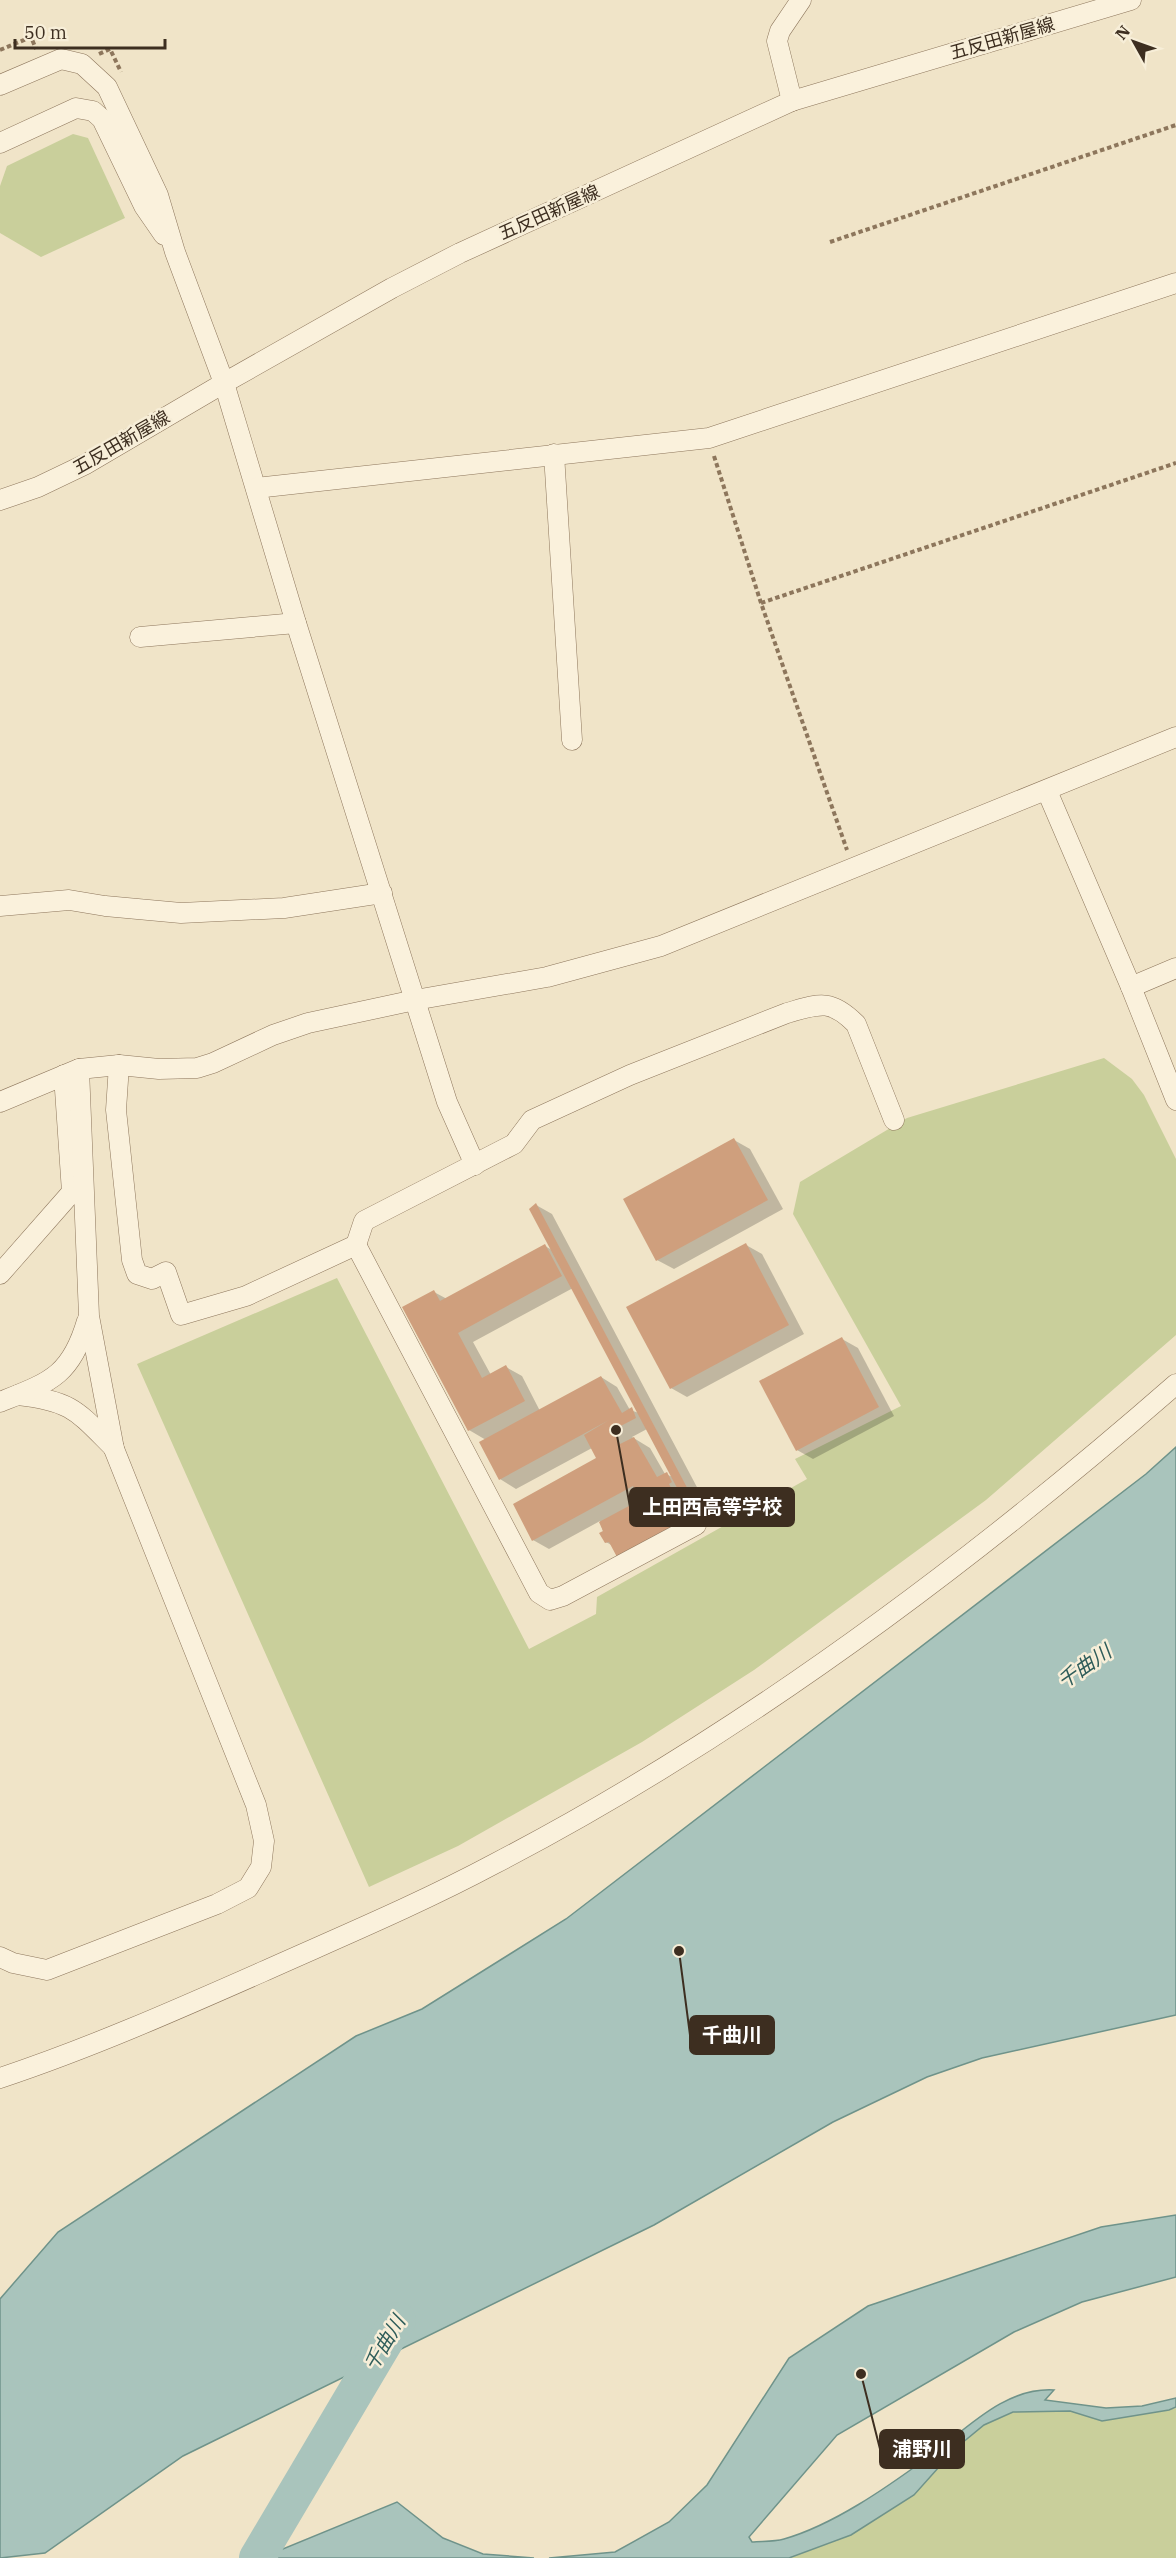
<svg xmlns="http://www.w3.org/2000/svg" width="1176" height="2558" viewBox="0 0 1176 2558" font-family="'IBM Plex Serif','Noto Sans JP',serif">
<style>
.green{fill:#c9cf9b}
.water{fill:#a9c4bc;stroke:#6f938a;stroke-width:1.5}
.shadow{fill:#0003;fill-rule:evenodd}
.lines{fill:none;stroke-linecap:round;stroke-linejoin:round}
.river{stroke:#a9c4bc;stroke-width:36}
.building{fill:#cf9f7d}
.minor-casing{stroke:#8d765c;stroke-width:21}
.path{stroke:#8d765c;stroke-width:4;stroke-dasharray:4.5 3;stroke-linecap:butt}
.minor{stroke:#faf1dc;stroke-width:20}
.labels{text-anchor:middle;dominant-baseline:central;stroke-width:5;stroke-linejoin:round;paint-order:stroke}
.street-label{font-size:18px;fill:#3d2e20;stroke:#f7eed8}
.water-label{font-size:20px;font-style:italic;fill:#2f5d5a;stroke:#f7eed8}
.leader{fill:none;stroke:#3d2e20;stroke-width:2}
.callout-dot{fill:#3d2e20;stroke:#f7eed8;stroke-width:2}
.callout{fill:#3d2e20;stroke:#3d2e20;stroke-width:2}
.callout-label{font-size:20px;text-anchor:middle;font-weight:bold;fill:#fff}
</style>
<rect width="100%" height="100%" fill="#f0e4c8"/>
<g class="green">
<path d="M73,134L88,138L125,218L41,257L0,233V186L7,166Z"/>
<path d="M1104,1058L1132,1079L1144,1095L1176,1159V1335L986,1500L754,1670L642,1742L458,1846L369,1887L137,1364L337,1278L529,1649L596,1614L597,1597L807,1479L795,1459L901,1406L793,1214L800,1182L907,1118Z"/>
<path d="M1176,2408V2558H789L851,2535L914,2495L956,2448L984,2425L1013,2412L1070,2411L1102,2421Z"/>
</g>
<g class="water">
<path d="M1176,1447V2015L982,2058L927,2077L833,2122L654,2225L183,2456L45,2553L0,2558V2299L58,2232L356,2036L422,2009L566,1919L1146,1474Z"/>
<path d="M1176,2215V2277L1082,2302L1014,2332L837,2435L749,2537L752,2542C762,2541 774,2542 784,2539C833,2525 886,2488 927,2458C965,2431 1003,2387 1054,2390L1045,2400L1106,2408L1142,2406L1176,2398V2407L1169,2410L1102,2421L1070,2411L1013,2412L984,2425L956,2448L914,2495L851,2535L789,2558H549L615,2552L669,2522L707,2485L789,2358L868,2306L1101,2227Z"/>
<path d="M397,2502L443,2538L483,2554L534,2558H261Z"/>
</g>
<g class="shadow">
<path d="M734,1140L750,1149L783,1209L674,1269L657,1260Z"/>
<path d="M536,1205L552,1214L716,1523L710,1526L698,1519L702,1528L613,1546L606,1542L600,1521L549,1549L533,1540L598,1459L592,1448L516,1489L500,1479L481,1443L486,1440L469,1430L434,1292L447,1299L545,1246L552,1250ZM573,1288L639,1413L630,1410L617,1387L601,1377L540,1411L522,1376L506,1367L491,1375L473,1342ZM647,1429L673,1477L665,1474L650,1448L632,1437Z"/>
<path d="M746,1245L762,1254L804,1334L687,1397L671,1388Z"/>
<path d="M842,1339L858,1348L894,1416L813,1459L797,1450Z"/>
</g>
<g class="lines">
<path class="river" d="M257,2558L398,2320"/>
</g>
<g class="building">
<path d="M734,1138L768,1200L656,1261L623,1199Z"/>
<path d="M536,1203L701,1514L693,1518L529,1209Z"/>
<path d="M746,1243L789,1325L670,1389L626,1307Z"/>
<path d="M545,1244L562,1276L458,1333L482,1378L506,1365L525,1401L468,1431L402,1307L434,1290L440,1301Z"/>
<path d="M842,1337L879,1407L796,1451L759,1381Z"/>
<path d="M601,1376L622,1413L632,1407L636,1418L613,1430L620,1444L634,1437L657,1477L667,1472L672,1482L669,1484L687,1518L617,1557L609,1542L605,1543L599,1533L603,1531L599,1522L642,1499L633,1486L532,1541L513,1504L596,1458L584,1435L609,1420L499,1480L479,1442Z"/>
</g>
<g class="lines">
<defs>
<g id="minor">
<path d="M0,85L61,59L82,64L107,87L158,195L175,252L224,383L296,623L447,1102L475,1165"/>
<path d="M792,101L777,41L780,31L801,0"/>
<path d="M0,143L76,108L93,111L102,119L144,206L164,235"/>
<path d="M554,454L572,740"/>
<path d="M256,488L709,438L1176,283"/>
<path d="M0,500L38,487L86,464L224,383L392,288L460,253L792,101L1131,0"/>
<path d="M140,637L296,623"/>
<path d="M1047,791L1131,987L1176,1100"/>
<path d="M0,906L69,900L105,906L181,913L284,908L382,893"/>
<path d="M1131,987L1176,968"/>
<path d="M119,1065L116,1110L132,1260L137,1274L152,1279L166,1272L181,1315L246,1296L356,1245L364,1221L514,1144L532,1120L630,1075L787,1013C819,1004 830,998 856,1024L894,1120"/>
<path d="M0,1102L79,1069L119,1065L159,1069L197,1068L213,1063L273,1035L308,1023L415,1000L547,977L661,946L1176,737"/>
<path d="M356,1245L539,1593L550,1600L563,1596L696,1525"/>
<path d="M0,1274L72,1192L64,1075"/>
<path d="M18,1395C72,1401 77,1411 114,1448"/>
<path d="M0,1402C50,1382 71,1376 87,1321"/>
<path d="M0,1957L13,1963L47,1970L217,1904L248,1888L261,1867L264,1841L256,1805L114,1449L89,1316L79,1069"/>
<path d="M0,2078C90,2048 176,2010 262,1972C340,1937 419,1904 494,1864C739,1737 969,1565 1176,1384"/>
</g>
</defs>
<use href="#minor" class="minor-casing"/>
<g class="path">
<path d="M0,50L31,37L36,49"/>
<path d="M99,54L110,49L121,72"/>
<path d="M830,242L1176,125"/>
<path d="M714,456L761,603L847,850"/>
<path d="M761,603L1176,463"/>
</g>
<use href="#minor" class="minor"/>
</g>
<g class="labels">
<g class="street-label">
<text transform="translate(1002 38) rotate(-16)">五反田新屋線</text>
<text transform="translate(549 212) rotate(-24)">五反田新屋線</text>
<text transform="translate(121 442) rotate(-30)">五反田新屋線</text>
</g>
<g class="water-label">
<text transform="translate(1084 1666) rotate(-35)">千曲川</text>
<text transform="translate(384 2343) rotate(-59)">千曲川</text>
</g>
</g>
<path class="leader" d="M616 1430L630 1507M679 1951L690 2035M861 2374L880 2449"/>
<g class="callout-dot">
<circle cx="616" cy="1430" r="6"/>
<circle cx="679" cy="1951" r="6"/>
<circle cx="861" cy="2374" r="6"/>
</g>
<g class="callout">
<rect x="630" y="1488" width="164" height="38" rx="6"/>
<rect x="690" y="2016" width="84" height="38" rx="6"/>
<rect x="880" y="2430" width="84" height="38" rx="6"/>
</g>
<g class="callout-label">
<text x="712" y="1514">上田西高等学校</text>
<text x="732" y="2042">千曲川</text>
<text x="922" y="2456">浦野川</text>
</g>
<g transform="translate(1134 42) rotate(310)" stroke="#f7eed8" stroke-width="4.5" paint-order="stroke">
<path d="M0-4.5L10 22L0 15L-10 22Z" fill="#3d2e20"/>
<text y="-9" font-size="16" font-weight="bold" text-anchor="middle" fill="#3d2e20">N</text>
</g>
<path d="M15 39v9h150v-9" fill="none" stroke="#3d2e20" stroke-width="3"/>
<text x="24" y="39" font-size="18" fill="#3d2e20" stroke="#f7eed8" stroke-width="4.5" paint-order="stroke">50 m</text>
</svg>
